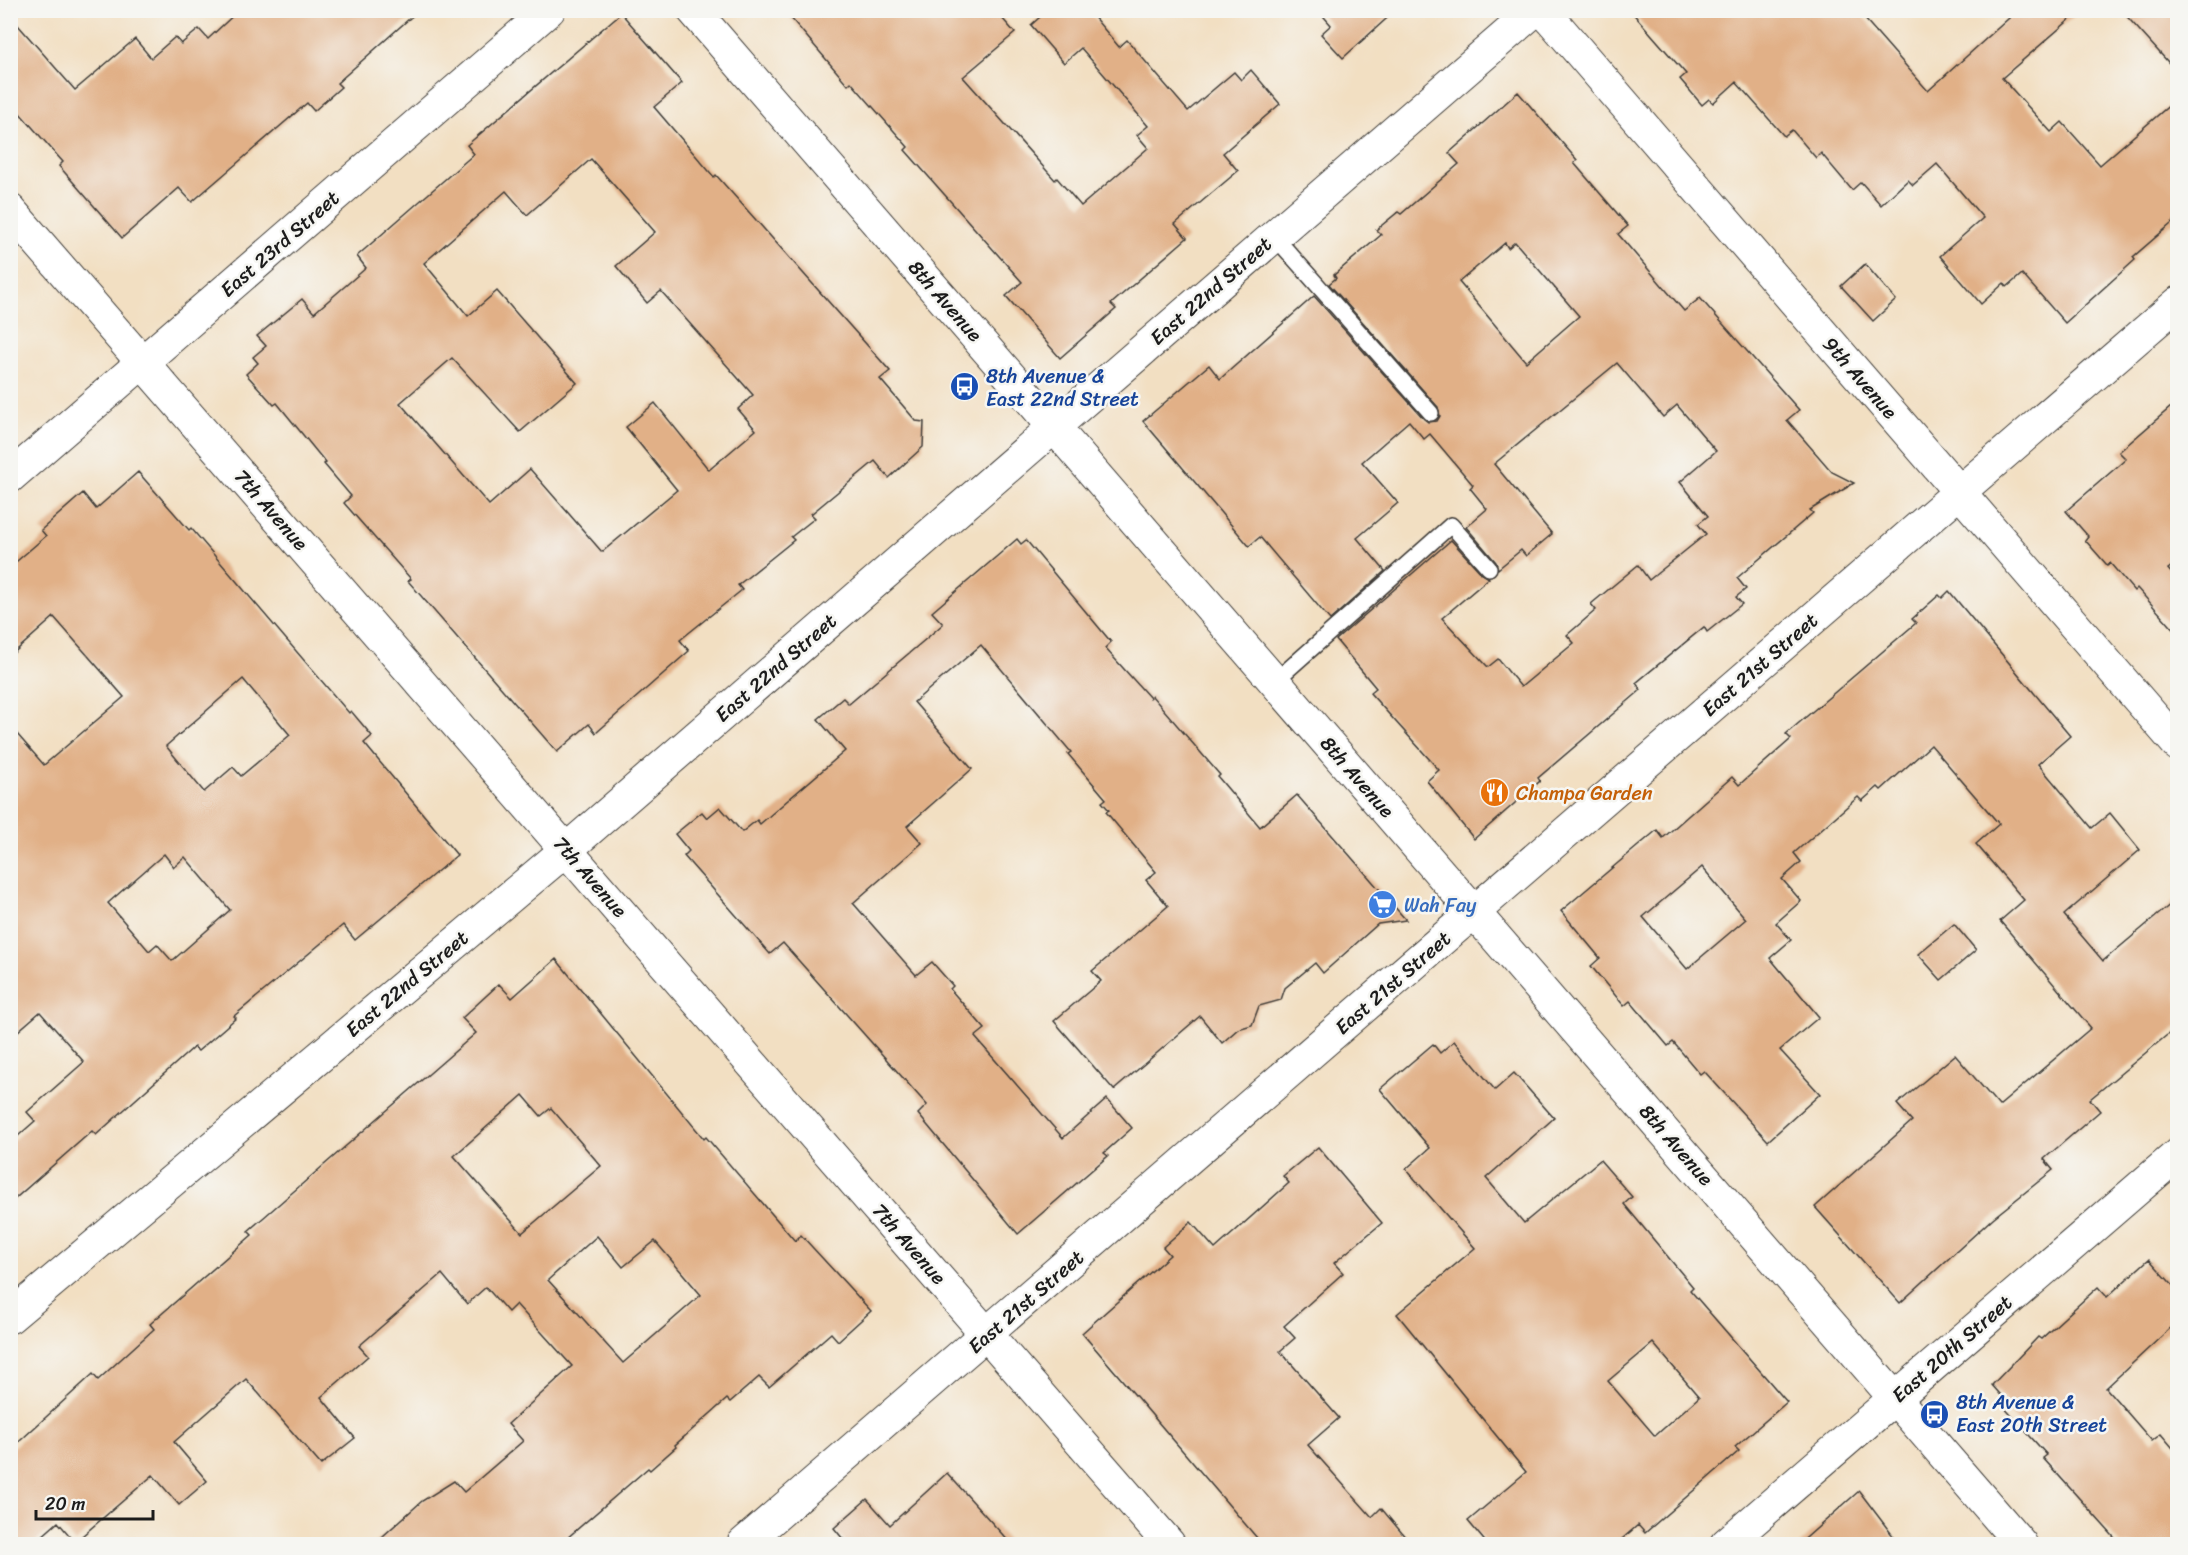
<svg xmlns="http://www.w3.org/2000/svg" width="2188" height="1555" viewBox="0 0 2188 1555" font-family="Sriracha,sans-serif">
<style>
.building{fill:#e1b087;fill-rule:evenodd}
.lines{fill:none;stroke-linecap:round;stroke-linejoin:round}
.lane-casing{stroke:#3c3935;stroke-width:18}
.street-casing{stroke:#3c3935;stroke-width:34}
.lane{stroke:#fff;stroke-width:15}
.street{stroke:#fff;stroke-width:32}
.labels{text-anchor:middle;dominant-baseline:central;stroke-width:5;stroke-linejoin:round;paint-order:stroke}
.street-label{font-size:20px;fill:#1c1c1c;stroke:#f6f6f2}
.transit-label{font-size:20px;fill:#164399;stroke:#f6f6f2;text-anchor:start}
.food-label{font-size:20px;fill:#c56008;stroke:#f6f6f2;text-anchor:start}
.shop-label{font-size:20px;fill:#366cbe;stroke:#f6f6f2;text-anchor:start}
</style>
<rect width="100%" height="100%" fill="#f6f6f2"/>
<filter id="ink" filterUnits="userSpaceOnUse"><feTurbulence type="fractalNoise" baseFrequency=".0167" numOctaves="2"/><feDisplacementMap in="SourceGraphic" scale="12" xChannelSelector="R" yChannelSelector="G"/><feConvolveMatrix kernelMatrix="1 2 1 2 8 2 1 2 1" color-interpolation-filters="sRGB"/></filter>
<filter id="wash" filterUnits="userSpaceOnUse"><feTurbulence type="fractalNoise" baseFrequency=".008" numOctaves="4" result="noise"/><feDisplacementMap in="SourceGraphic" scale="24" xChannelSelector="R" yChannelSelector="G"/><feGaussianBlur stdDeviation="1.35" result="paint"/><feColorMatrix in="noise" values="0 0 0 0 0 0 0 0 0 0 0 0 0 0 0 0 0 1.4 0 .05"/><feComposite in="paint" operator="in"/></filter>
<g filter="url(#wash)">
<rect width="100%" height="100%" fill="#f2dfc2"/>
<g id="blocks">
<g class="building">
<path d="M239,10H419L337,83L341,87L314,111L307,103L192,202L179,188L122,238L59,166L63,162L10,102V16L75,90L135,39L151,58L175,37L181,44L199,29L208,39Z"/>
<path d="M784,10H995L1015,33L963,77L1055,180L1057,178L1081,206L1148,148L1137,135L1148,126L1081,48L1064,63L1031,25L1048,10H1088L1119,47L1127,40L1188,111L1234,72L1241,80L1251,70L1280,104L1223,153L1238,171L1175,224L1187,238L1111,304L1116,309L1060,358L1006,296L1022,282L905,150L908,147L851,82L848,85Z"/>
<path d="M1318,10H1396L1343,58L1321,34L1331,25Z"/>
<path d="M1630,10H1857L1928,91L2018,10H2081L2002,78L2051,132L2062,122L2100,165L2178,98V218L2133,257L2135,260L2065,323L2022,274L2007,287L2004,283L1981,304L1940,256L1983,218L1937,164L1913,185L1908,180L1881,205L1861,182L1852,190L1821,153L1816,158L1792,130L1784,136L1736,82L1713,103L1709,99L1702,105L1680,79L1686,74Z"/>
<path d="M2121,10H2178V73Z"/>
<path d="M621,13L682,83L654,107L714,177L716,175L890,371L880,379L916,421L924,422L923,447L889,478L875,461L811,514L815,518L791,537L794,540L738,585L742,590L680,640L689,651L596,733L589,724L557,752L408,581L411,579L344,503L351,496L324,464L326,463L277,403L274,405L246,374L258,363L253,357L266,346L257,336L302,299L314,313L366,268L357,256L474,154L467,145ZM591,159L655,232L616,266L647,303L661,291L753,395L738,409L756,430L709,470L655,403L626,427L677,490L602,552L530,469L489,505L400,403L452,358L520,432L577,383L497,291L468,316L424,263L506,191L527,215Z"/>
<path d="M1518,92L1577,160L1574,163L1628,226L1618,234L1684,311L1700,298L1799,410L1787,420L1832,472L1854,483L1810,510L1813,513L1737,578L1746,589L1736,597L1742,604L1707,632L1704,627L1636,683L1641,690L1538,778L1540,781L1474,839L1427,781L1439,770L1370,693L1376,688L1336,640L1451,540L1482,574L1489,578L1442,618L1488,667L1498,659L1521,687L1574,643L1567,635L1596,610L1591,604L1638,565L1649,580L1706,534L1698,524L1708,516L1680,482L1716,451L1677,405L1663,417L1617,363L1494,464L1552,534L1526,556L1521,550L1498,569L1496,562L1466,527L1487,509L1470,488L1473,485L1430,434L1424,439L1409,421L1362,462L1398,503L1357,538L1385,571L1330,620L1260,537L1249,546L1143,421L1209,365L1220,379L1314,296L1424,419L1428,422L1437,421L1440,416L1438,407L1329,284L1336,278L1334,275L1381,235L1376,230L1398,212L1401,214L1459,164L1449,153ZM1515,242L1579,316L1526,362L1459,282L1505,243L1508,248Z"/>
<path d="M1865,264L1896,300L1873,321L1841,286Z"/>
<path d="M2178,401V561L2168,569L2178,581V634L2137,588L2134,591L2110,563L2107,565L2085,540L2088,536L2066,511L2126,459L2119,452Z"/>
<path d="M138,472L189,530L191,528L349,713L351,711L372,736L364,743L457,855L355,940L343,925L234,1016L236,1018L198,1051L194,1047L96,1135L92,1131L10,1203V1143L35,1121L27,1112L84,1062L40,1012L10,1038V726L44,765L124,697L54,617L10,656V567L46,536L41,530L83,493L96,509ZM243,679L290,735L241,776L233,767L204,792L166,746ZM164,854L174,867L185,857L230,910L172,961L157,944L149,951L108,903Z"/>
<path d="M1017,539L1021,544L1026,540L1111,642L1105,648L1150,698L1152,696L1220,775L1218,777L1260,827L1297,795L1406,920L1378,924L1323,973L1315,963L1285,988L1281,1000L1259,1006L1252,1025L1238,1029L1222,1043L1200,1016L1114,1090L1054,1021L1101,981L1092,971L1168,906L1146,880L1156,872L1106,812L1109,810L1102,802L1106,799L1068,754L1071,752L981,645L914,702L972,769L907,826L922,843L853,903L916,975L932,962L953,986L950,989L985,1029L975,1037L1063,1138L1107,1099L1132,1128L1104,1153L1108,1156L1018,1234L918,1114L927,1105L783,943L770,954L684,856L689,851L675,834L702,812L707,818L720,807L742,832L757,820L760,824L845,751L818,719L843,698L849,704L927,638L943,624L932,612Z"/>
<path d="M1949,591L2070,736L2038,764L2092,828L2110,813L2140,850L2064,915L2103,961L2178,898V1026L2090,1099L2100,1111L2044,1159L2053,1170L1993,1218L1900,1303L1815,1207L1912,1121L1897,1104L1955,1055L1999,1106L2091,1028L2000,921L2024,900L1976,844L1999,824L1931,745L1881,790L1878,787L1862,801L1858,797L1794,853L1801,862L1782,879L1801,901L1776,923L1791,940L1770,958L1819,1017L1780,1050L1820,1094L1768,1141L1704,1071L1700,1074L1673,1042L1668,1046L1630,1001L1624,1006L1591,966L1600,958L1561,911L1657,830L1663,838L1732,777L1739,785L1791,739L1786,734L1916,623L1912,619L1939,595L1942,598ZM1702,867L1746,919L1687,969L1643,917Z"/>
<path d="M1954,924L1976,950L1941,980L1918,954Z"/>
<path d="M556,959L704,1139L706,1137L795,1241L801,1235L871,1311L838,1341L831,1333L769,1387L759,1377L730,1402L727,1399L675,1445L676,1447L650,1470L648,1468L559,1545H373L422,1501L454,1481L464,1492L523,1441L508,1424L572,1366L516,1304L508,1312L486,1287L467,1304L442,1274L359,1346L368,1356L321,1397L355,1438L321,1465L246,1379L174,1442L207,1481L179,1505L153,1475L75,1542L58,1522L32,1545H10V1450L93,1374L98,1380L154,1329L150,1324L252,1235L248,1231L476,1033L462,1018L499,984L512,998ZM523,1095L541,1116L551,1108L601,1166L522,1233L454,1156ZM597,1236L623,1267L655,1241L701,1295L623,1363L548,1280Z"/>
<path d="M1454,1041L1495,1090L1514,1073L1554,1118L1486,1178L1524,1223L1600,1160L1632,1197L1624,1204L1693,1287L1690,1290L1787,1402L1735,1447L1739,1451L1645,1533L1638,1525L1615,1545H1488L1468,1521L1526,1472L1397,1314L1475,1248L1406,1169L1430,1148L1380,1089L1433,1044L1440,1053ZM1653,1343L1699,1397L1655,1436L1608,1381Z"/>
<path d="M1318,1147L1382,1223L1334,1263L1343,1273L1284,1326L1295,1338L1280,1351L1339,1418L1308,1445L1372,1517L1381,1508L1412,1545H1263L1082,1333L1170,1255L1163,1247L1191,1222L1215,1249L1289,1183L1283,1176Z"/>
<path d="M2149,1259L2178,1291V1321L2106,1388L2152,1441L2161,1434L2178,1454V1545H2121L2043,1458L2047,1455L2002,1405L2006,1401L1992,1385L2038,1337L2041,1339L2098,1287L2107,1297Z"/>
<path d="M947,1473L1012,1545H848L834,1528L867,1499L890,1525Z"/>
<path d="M1859,1491L1900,1545H1798Z"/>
</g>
</g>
</g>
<g filter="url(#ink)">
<use href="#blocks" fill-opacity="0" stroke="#3c3935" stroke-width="1.5"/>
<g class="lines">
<defs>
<g id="lane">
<path d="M1274,236L1431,413"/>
<path d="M1274,682L1451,525L1489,568"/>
</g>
<g id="street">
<path d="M693,10L2021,1544"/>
<path d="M1543,10L2178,745"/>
<path d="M10,210L1169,1544"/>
<path d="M10,477L549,10"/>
<path d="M10,1317L566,850L1535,10"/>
<path d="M743,1544L2178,303"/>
<path d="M1726,1544L2178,1154"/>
</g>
</defs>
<use href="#lane" class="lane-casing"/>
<use href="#street" class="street-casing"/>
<use href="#lane" class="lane"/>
<use href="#street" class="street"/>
</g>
</g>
<defs>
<symbol id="bus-disc" viewBox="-11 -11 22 22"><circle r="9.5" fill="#1a4fb4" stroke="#f6f6f2"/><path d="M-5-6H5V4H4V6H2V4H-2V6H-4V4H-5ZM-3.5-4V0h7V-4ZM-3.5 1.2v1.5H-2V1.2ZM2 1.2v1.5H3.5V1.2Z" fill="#fff"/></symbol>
<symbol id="restaurant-disc" viewBox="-11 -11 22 22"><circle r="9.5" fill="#e8710a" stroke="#f6f6f2"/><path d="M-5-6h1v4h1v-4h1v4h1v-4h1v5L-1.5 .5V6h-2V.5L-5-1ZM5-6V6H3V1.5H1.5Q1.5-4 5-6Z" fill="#fff"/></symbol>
<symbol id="supermarket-disc" viewBox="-11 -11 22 22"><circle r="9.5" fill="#3f7fe0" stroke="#f6f6f2"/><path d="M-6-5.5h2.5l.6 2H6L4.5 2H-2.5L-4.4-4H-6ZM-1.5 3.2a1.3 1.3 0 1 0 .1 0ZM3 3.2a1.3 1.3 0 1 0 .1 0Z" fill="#fff"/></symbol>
</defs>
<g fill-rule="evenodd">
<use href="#bus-disc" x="948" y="370" width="33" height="33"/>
<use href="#restaurant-disc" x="1478" y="776" width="33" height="33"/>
<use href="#supermarket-disc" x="1366" y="888" width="33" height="33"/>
<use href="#bus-disc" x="1918" y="1398" width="33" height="33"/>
</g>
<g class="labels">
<g class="street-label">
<text transform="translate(280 244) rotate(-41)">East 23rd Street</text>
<text transform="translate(1211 291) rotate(-41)">East 22nd Street</text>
<text transform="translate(945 301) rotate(49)">8th Avenue</text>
<text transform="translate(1860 378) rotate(49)">9th Avenue</text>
<text transform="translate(271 510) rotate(49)">7th Avenue</text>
<text transform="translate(1760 665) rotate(-41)">East 21st Street</text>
<text transform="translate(776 668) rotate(-41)">East 22nd Street</text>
<text transform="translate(1357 777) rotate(49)">8th Avenue</text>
<text transform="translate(590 877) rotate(49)">7th Avenue</text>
<text transform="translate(1393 983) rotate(-41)">East 21st Street</text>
<text transform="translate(407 984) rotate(-40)">East 22nd Street</text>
<text transform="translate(1676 1145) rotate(49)">8th Avenue</text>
<text transform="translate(909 1244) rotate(49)">7th Avenue</text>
<text transform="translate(1026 1302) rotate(-41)">East 21st Street</text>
<text transform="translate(1952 1349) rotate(-41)">East 20th Street</text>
</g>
<g class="transit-label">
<text x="986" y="376">8th Avenue &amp;<tspan x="986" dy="23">East 22nd Street</tspan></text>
<text x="1956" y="1402">8th Avenue &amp;<tspan x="1956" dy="23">East 20th Street</tspan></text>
</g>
<g class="food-label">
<text x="1516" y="793">Champa Garden</text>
</g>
<g class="shop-label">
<text x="1404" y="905">Wah Fay</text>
</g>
</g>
<rect width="2188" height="1555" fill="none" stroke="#f6f6f2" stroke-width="36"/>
<path d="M36 1510v9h117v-9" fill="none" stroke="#1c1c1c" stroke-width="3"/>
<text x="45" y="1510" font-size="18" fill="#1c1c1c" stroke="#f6f6f2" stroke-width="4.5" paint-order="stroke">20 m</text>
</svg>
